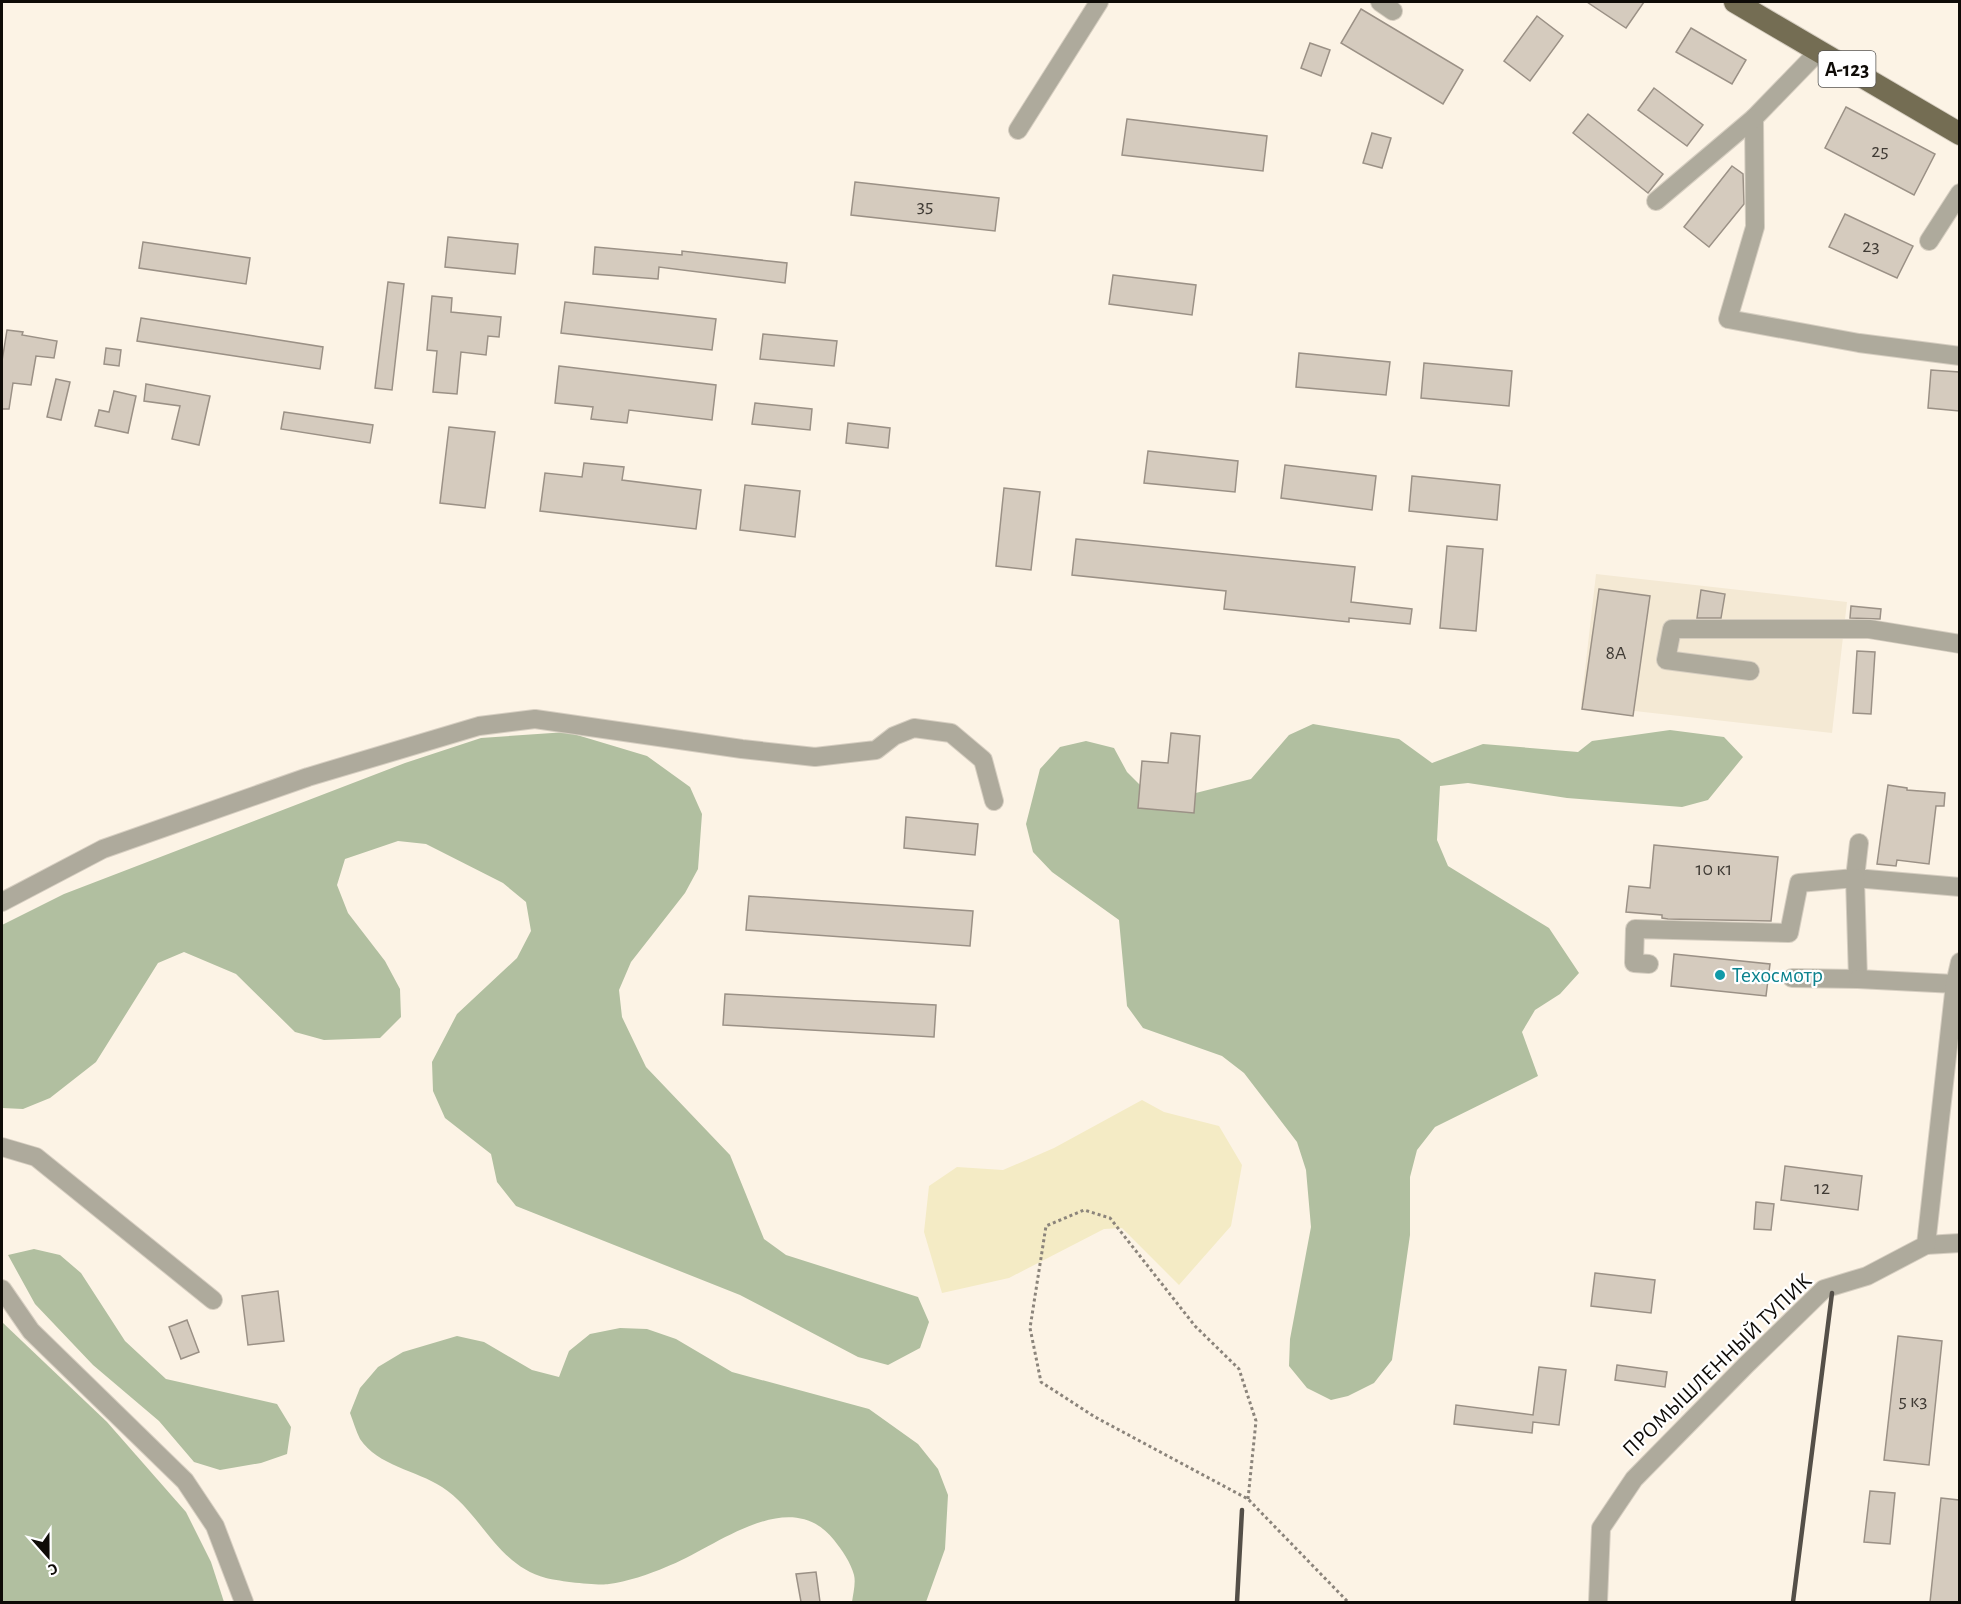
<svg xmlns="http://www.w3.org/2000/svg" width="1961" height="1604" viewBox="0 0 1961 1604" font-family="'Alegreya Sans',sans-serif">
<style>
.commercial{fill:#f4e9d4}
.forest{fill:#b1bfa0}
.sand{fill:#f4ebc5}
.building{fill:#d5cbbe;stroke:#9b9186;stroke-width:1.5}
.lines{fill:none;stroke-linecap:round;stroke-linejoin:round}
.minor-casing{stroke:#d6cec1;stroke-width:20}
.major-casing{stroke:#d6cec1;stroke-width:24}
.path{stroke:#8b847b;stroke-width:3;stroke-dasharray:3 3;stroke-linecap:butt}
.minor{stroke:#aeaa9c;stroke-width:18}
.major{stroke:#746d53;stroke-width:22}
.rail{stroke:#544f48;stroke-width:4.5}
.culture-dot{fill:#0f9aa8;stroke:#fff;stroke-width:2}
.labels{text-anchor:middle;dominant-baseline:central;stroke-width:4.5;stroke-linejoin:round;paint-order:stroke}
.number-label{font-size:20px;fill:#403b35}
.shield{fill:#fff;stroke:#565451;stroke-width:1.5}
.shield-label{font-size:21px;font-weight:bold;fill:#0e0b07}
.culture-label{font-size:22px;fill:#0d838f;stroke:#fff;text-anchor:start}
.street-label{font-size:22px;fill:#0e0b07;stroke:#fff}
</style>
<rect width="100%" height="100%" fill="#fcf3e5"/>
<path class="commercial" d="M1596,574L1847,602L1832,733L1581,705Z"/>
<g class="forest">
<path d="M1313,724L1399,739L1432,763L1483,744L1578,752L1592,741L1670,730L1724,737L1743,757L1708,800L1682,807L1567,798L1468,783L1440,786L1437,840L1448,866L1549,928L1579,973L1560,994L1535,1010L1522,1032L1538,1076L1435,1127L1417,1150L1410,1177V1235L1392,1360L1374,1383L1348,1396L1331,1400L1307,1388L1289,1366L1290,1339L1311,1227L1306,1170L1297,1142L1244,1073L1222,1056L1143,1028L1127,1006L1119,920L1052,872L1033,852L1026,824L1040,769L1060,747L1086,741L1114,748L1127,772L1146,791L1172,799L1251,779L1289,735Z"/>
<path d="M567,732L647,756L690,787L702,814L698,869L685,893L631,962L619,990L622,1017L646,1067L730,1155L764,1239L786,1255L918,1297L929,1322L920,1348L888,1365L858,1357L740,1295L516,1206L497,1182L491,1154L445,1118L433,1091L432,1062L457,1014L517,958L531,931L526,902L503,883L426,844L398,841L345,859L337,885L348,913L385,961L400,989L401,1017L380,1038L324,1040L295,1032L236,974L184,952L158,963L96,1062L50,1098L23,1109L2,1108V925L64,894L405,763L481,738Z"/>
<path d="M34,1249L60,1255L81,1273L125,1341L166,1379L277,1404L291,1427L287,1454L261,1463L220,1470L194,1462L159,1421L93,1365L35,1304L8,1255Z"/>
<path d="M2,1322L107,1422L186,1512L211,1562L224,1602H2Z"/>
<path d="M620,1328L647,1329L676,1339L732,1372L869,1409L918,1444L938,1469L948,1495L945,1549L926,1602H852C853,1594 856,1583 854,1575C851,1563 842,1550 834,1540C789,1483 714,1549 666,1567C650,1574 626,1582 609,1584C598,1586 557,1581 546,1578C496,1565 481,1512 442,1487C416,1470 378,1466 360,1439C356,1431 353,1421 350,1413L360,1388L378,1367L403,1352L457,1336L484,1342L532,1370L559,1377L569,1351L590,1334Z"/>
</g>
<path class="sand" d="M1142,1100L1164,1112L1219,1126L1242,1165L1231,1226L1179,1285L1122,1228L1104,1229L1009,1278L942,1293L924,1232L929,1186L957,1167L1003,1170L1054,1148Z"/>
<g class="building">
<path d="M1587,2H1644L1626,28Z"/>
<path d="M1361,9L1463,70L1443,104L1341,43Z"/>
<path d="M1537,16L1563,36L1530,81L1504,61Z"/>
<path d="M1691,28L1746,60L1732,84L1676,52Z"/>
<path d="M1310,43L1330,50L1321,76L1301,68Z"/>
<path d="M1654,88L1703,125L1687,146L1638,110Z"/>
<path d="M1846,107L1935,154L1914,195L1825,148Z"/>
<path d="M1588,114L1663,174L1648,193L1573,133Z"/>
<path d="M1127,119L1267,136L1263,171L1122,155Z"/>
<path d="M1372,133L1391,138L1382,168L1363,163Z"/>
<path d="M1732,166L1743,174L1744,204L1709,247L1684,227Z"/>
<path d="M855,182L999,198L995,231L851,215Z"/>
<path d="M1845,214L1913,246L1897,278L1829,247Z"/>
<path d="M448,237L518,244L515,274L445,267Z"/>
<path d="M143,242L250,258L246,284L139,268Z"/>
<path d="M595,247L682,255V251L787,263L785,283L659,267L658,279L593,274Z"/>
<path d="M1113,275L1196,285L1192,315L1109,304Z"/>
<path d="M388,282L404,284L392,390L375,388Z"/>
<path d="M432,296L452,298L451,312L501,317L499,337L488,336L486,355L461,352L457,394L433,392L437,351L427,350Z"/>
<path d="M565,302L716,319L712,350L561,333Z"/>
<path d="M141,318L323,347L320,369L137,341Z"/>
<path d="M7,330L23,332L22,335L57,341L54,358L36,356L31,385L13,383L9,409H2V361Z"/>
<path d="M763,334L837,341L834,366L760,359Z"/>
<path d="M106,348L121,350L119,366L104,364Z"/>
<path d="M1299,353L1390,362L1386,395L1296,387Z"/>
<path d="M1424,363L1512,371L1509,406L1421,398Z"/>
<path d="M559,366L716,385L712,420L629,410L627,423L591,419L593,407L555,403Z"/>
<path d="M1931,370L1959,372V411L1928,408Z"/>
<path d="M56,379L70,382L61,420L47,417Z"/>
<path d="M146,384L210,396L199,445L172,439L180,406L144,401Z"/>
<path d="M114,391L136,396L128,433L95,426L99,410L109,412Z"/>
<path d="M755,403L812,409L810,430L752,424Z"/>
<path d="M284,412L373,425L370,443L281,429Z"/>
<path d="M848,423L890,428L888,448L846,443Z"/>
<path d="M449,427L495,432L485,508L440,503Z"/>
<path d="M1148,451L1238,461L1235,492L1144,483Z"/>
<path d="M584,463L624,467L622,480L701,490L696,529L540,511L545,473L582,477Z"/>
<path d="M1285,465L1376,476L1372,510L1281,498Z"/>
<path d="M1412,476L1500,485L1497,520L1409,511Z"/>
<path d="M745,485L800,491L795,537L740,530Z"/>
<path d="M1004,488L1040,492L1031,570L996,566Z"/>
<path d="M1076,539L1355,567L1351,602L1412,609L1410,624L1349,618V622L1224,609L1226,591L1072,575Z"/>
<path d="M1447,546L1483,549L1476,631L1440,628Z"/>
<path d="M1599,589L1650,596L1633,716L1582,709Z"/>
<path d="M1701,590L1725,594L1721,618H1697Z"/>
<path d="M1851,606L1881,609L1880,619L1850,618Z"/>
<path d="M1857,651L1875,652L1871,714L1853,713Z"/>
<path d="M1171,733L1200,736L1194,813L1138,808L1142,761L1168,763Z"/>
<path d="M1888,785L1907,788V790L1945,793L1944,806H1936L1929,864L1897,860L1896,866L1877,864Z"/>
<path d="M906,817L978,824L975,855L904,848Z"/>
<path d="M1654,845L1778,857L1771,921L1668,919L1662,918V915L1626,912L1629,886L1650,888Z"/>
<path d="M749,896L973,911L970,946L746,930Z"/>
<path d="M1674,954L1770,964L1766,996L1671,986Z"/>
<path d="M725,994L936,1005L934,1037L723,1025Z"/>
<path d="M1785,1166L1862,1176L1858,1210L1781,1200Z"/>
<path d="M1756,1202L1774,1204L1771,1230L1754,1229Z"/>
<path d="M1595,1273L1655,1280L1651,1313L1591,1306Z"/>
<path d="M278,1291L284,1341L248,1345L242,1296Z"/>
<path d="M187,1320L199,1352L181,1359L169,1327Z"/>
<path d="M1898,1336L1942,1341L1929,1465L1884,1460Z"/>
<path d="M1617,1365L1667,1372L1665,1387L1615,1380Z"/>
<path d="M1539,1367L1566,1370L1559,1425L1533,1422L1532,1433L1454,1424L1456,1405L1533,1415Z"/>
<path d="M1870,1491L1895,1493L1890,1544L1864,1542Z"/>
<path d="M1941,1498L1959,1500V1602H1930Z"/>
<path d="M816,1572L820,1602H801L796,1574Z"/>
</g>
<g class="lines">
<defs>
<g id="minor">
<path d="M1380,2L1393,11"/>
<path d="M1818,52L1754,118L1755,227L1728,319L1859,343L1960,356"/>
<path d="M1018,130L1099,2"/>
<path d="M1656,201L1754,118"/>
<path d="M1929,241L1960,193"/>
<path d="M1750,671L1666,660L1672,629H1869L1960,644"/>
<path d="M1859,843L1855,878L1960,887"/>
<path d="M2,902L103,849L308,777L479,726L535,719L742,749L815,757L876,750L894,736L914,728L951,733L983,760L994,801"/>
<path d="M1649,964L1634,963L1635,929L1789,933L1799,883L1855,878L1858,979L1792,978"/>
<path d="M1858,979L1955,984"/>
<path d="M2,1147L36,1157L213,1300"/>
<path d="M1926,1245L1960,1243"/>
<path d="M2,1289L31,1331L185,1481L215,1526L244,1602"/>
<path d="M1598,1602L1601,1528L1634,1479L1746,1365L1824,1289L1867,1276L1926,1245L1955,984L1960,962"/>
</g>
<path id="major" d="M1735,2L1960,134"/>
</defs>
<use href="#minor" class="minor-casing"/>
<use href="#major" class="major-casing"/>
<path class="path" d="M1248,1499L1256,1421L1239,1369L1195,1326L1110,1218L1084,1210L1046,1226L1030,1328L1041,1382L1095,1417L1248,1499L1348,1602"/>
<use href="#minor" class="minor"/>
<use href="#major" class="major"/>
<g class="rail">
<path d="M1237,1602L1242,1510"/>
<path d="M1793,1602L1832,1293"/>
</g>
</g>
<circle class="culture-dot" cx="1720" cy="975" r="6"/>
<g class="labels">
<g class="number-label">
<text x="1880" y="151">25</text>
<text x="925" y="206">35</text>
<text x="1871" y="246">23</text>
<text x="1616" y="653">8А</text>
<text x="1714" y="869">10 к1</text>
<text x="1822" y="1188">12</text>
<text x="1913" y="1401">5 к3</text>
</g>
<rect class="shield" x="1818.5" y="51" width="57" height="36" rx="4.5"/>
<g class="shield-label">
<text x="1847" y="69">А-123</text>
</g>
<g class="culture-label">
<text x="1732" y="975">Техосмотр</text>
</g>
<g class="street-label">
<text transform="translate(1717 1365) rotate(-44)">ПРОМЫШЛЕННЫЙ ТУПИК</text>
</g>
</g>
<rect width="1961" height="1604" fill="none" stroke="#0e0b07" stroke-width="6"/>
<g transform="translate(48 1556) rotate(159)" stroke="#ffffff" stroke-width="4.5" paint-order="stroke">
<path d="M0-4.5L10 22L0 15L-10 22Z" fill="#0e0b07"/>
<text y="-9" font-size="16" font-weight="bold" text-anchor="middle" fill="#0e0b07">С</text>
</g>
</svg>
